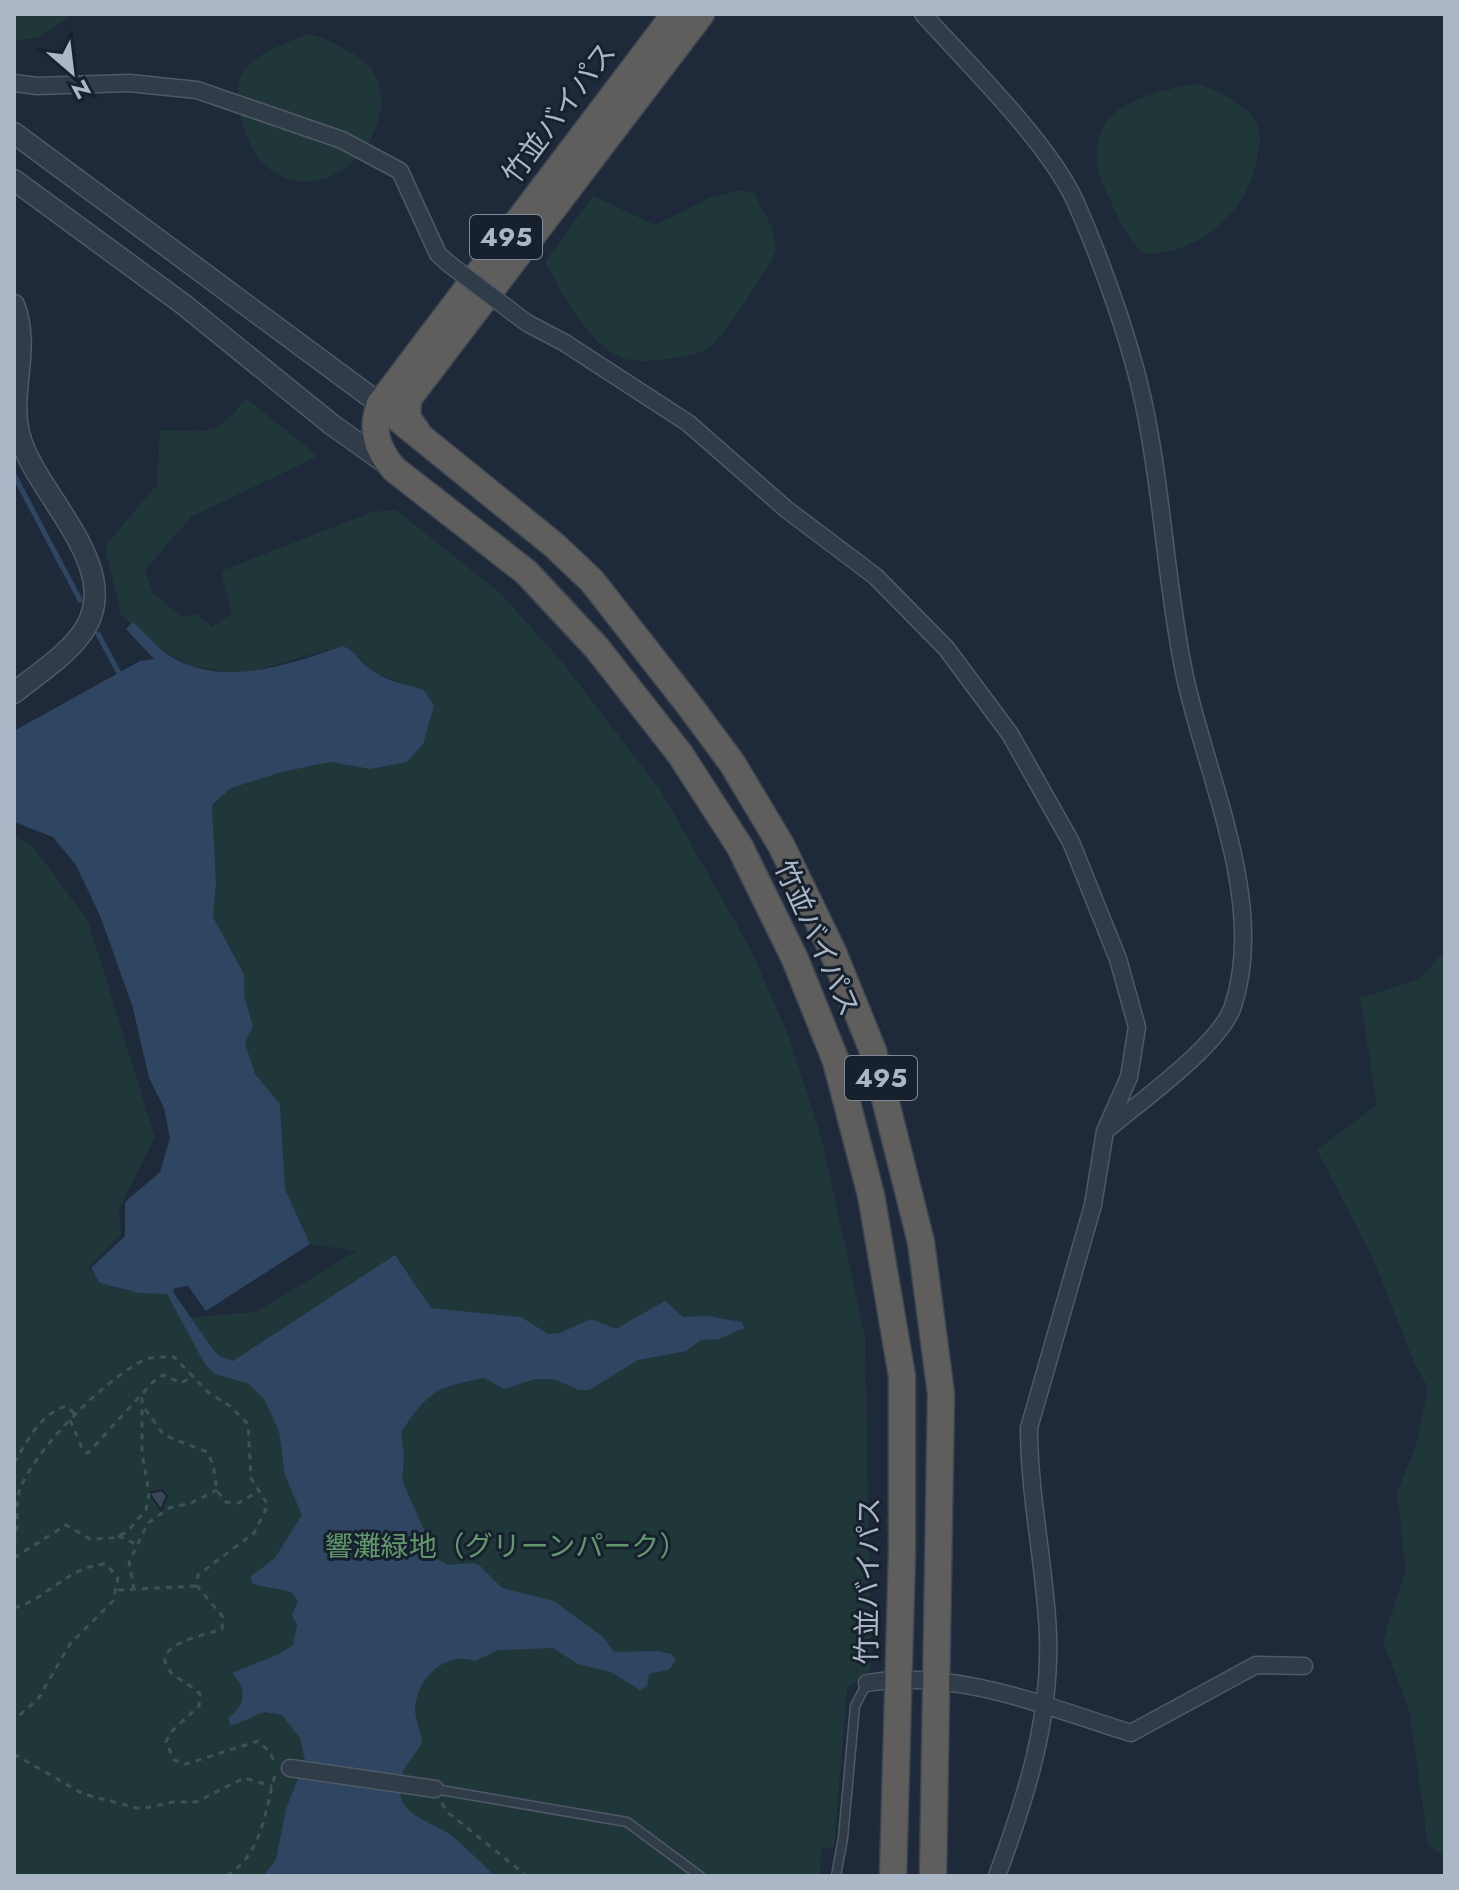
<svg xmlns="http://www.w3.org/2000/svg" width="1459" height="1890" viewBox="0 0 1459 1890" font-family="Jost,'Noto Sans JP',sans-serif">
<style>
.green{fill:#20373a}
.water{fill:#2f4662}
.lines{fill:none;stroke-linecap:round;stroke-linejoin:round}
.stream{stroke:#2f4662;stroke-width:5}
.building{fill:#394859;stroke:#19232f;stroke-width:2}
.service-casing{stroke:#4f5967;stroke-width:11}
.minor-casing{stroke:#4f5967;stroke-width:19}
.tertiary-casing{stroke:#4f5967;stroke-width:23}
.trunk-casing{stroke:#3c4653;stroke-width:29}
.path{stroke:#3a5354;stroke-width:3;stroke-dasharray:6 6;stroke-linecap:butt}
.service{stroke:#313c49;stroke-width:8}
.minor{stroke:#313c49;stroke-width:16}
.tertiary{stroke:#313c49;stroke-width:20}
.trunk{stroke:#605e5c;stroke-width:26}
.minor-bridge-casing{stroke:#4f5967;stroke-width:19;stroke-linecap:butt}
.minor-bridge{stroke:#313c49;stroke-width:16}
.labels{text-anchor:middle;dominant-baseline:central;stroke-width:6;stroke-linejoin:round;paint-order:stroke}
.shield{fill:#17212d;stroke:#7f8998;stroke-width:2}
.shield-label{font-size:26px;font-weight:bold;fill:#abb6c6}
.street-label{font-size:28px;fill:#abb6c6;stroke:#17212d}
.park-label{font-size:28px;fill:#61986c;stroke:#17212d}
</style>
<rect width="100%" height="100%" fill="#1e2a39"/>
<g class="green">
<path d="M14,14H74L37,38L14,41Z"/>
<path d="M307,34C322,36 332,42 346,50C356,56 368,62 374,73C407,129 321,224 261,161C250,148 246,133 241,117C224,62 265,53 307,34Z"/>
<path d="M1200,84C1222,94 1255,106 1260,134C1261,141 1258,152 1257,159C1249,211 1197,257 1143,253C1127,239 1119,219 1110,200C1069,120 1128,93 1200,84Z"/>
<path d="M740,190L754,193C762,210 778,231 775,251C773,262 720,342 710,347C693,358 639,366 620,357C584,339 564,296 545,262L593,196L655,225L710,198Z"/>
<path d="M246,398L318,456L191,517L145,570L152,592L182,617L196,614L212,627L232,613L221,571L372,512L396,510L500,593L563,663L661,791L750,948L789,1037L822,1140L865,1337L871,1670L847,1688L834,1848L821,1847L820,1876H14V834L34,848L88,921L155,1138L119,1209L121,1234L88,1267C105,1292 138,1293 167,1294L181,1318L256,1312L356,1251L310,1244L285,1189L280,1104L255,1074L245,1043L253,1026L244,996V974L213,917L216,883L212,805L231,788L282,772L330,762L370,769L402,683C389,679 377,675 366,667C356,659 355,650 342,646L242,674L192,666L165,652L121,615L105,546L157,485L160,430C206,431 216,439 246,398Z"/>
<path d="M1445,951V1857L1428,1845L1410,1714L1383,1641L1406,1570L1397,1493L1416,1445L1428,1387L1415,1365L1373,1258L1317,1150L1377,1105L1360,998L1419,979Z"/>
</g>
<path class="water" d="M133,622C143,631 153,643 164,652C217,690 286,666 342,646C355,650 357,659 367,667C383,680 404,684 424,690L434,706L423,744L407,762L370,769L330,762L282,772L231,788L212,805L216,883L213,917L244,974V996L253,1026L245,1043L255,1074L280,1104L285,1189L310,1244L206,1311L188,1286L175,1288L173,1292L212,1348L219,1356L233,1361L395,1255L431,1308L521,1317L548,1334L560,1333L591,1319L616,1329L665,1301L683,1317L707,1316L742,1322L744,1328L719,1339L701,1340L686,1351L638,1360L589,1390H579L554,1379H535L504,1389L484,1378C436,1387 429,1391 401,1432L404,1458L402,1480L437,1559L448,1565L473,1563L480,1566L502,1588L554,1601L603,1637L614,1652L657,1651L672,1654L676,1661L668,1670L649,1674L647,1686L640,1690L611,1672L578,1664L553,1648L498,1650L475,1661C445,1650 415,1680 415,1711C416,1721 421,1732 422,1743C416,1754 405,1764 402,1775C389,1816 431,1819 452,1836C466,1848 482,1863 494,1876H263L276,1860L286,1809L305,1760L300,1738L282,1715L264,1712L231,1726L228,1718C246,1704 248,1690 232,1673L279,1654L293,1645L297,1625L292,1615L298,1601L291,1592L253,1584L250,1577L275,1558L302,1515L285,1475L279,1431L264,1399L249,1384L215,1374L205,1364L167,1294L139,1293L100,1283L91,1268L125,1236V1202L160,1172L170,1138L164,1108L149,1078L133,1008L101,918L76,865L53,837L14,822V731L140,661L154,659L126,629Z"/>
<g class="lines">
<g class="stream">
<path d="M14,475L80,600"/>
<path d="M98,634L119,673"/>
</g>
</g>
<path class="building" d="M162,1490L167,1496L161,1510L149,1493Z"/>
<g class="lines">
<defs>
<g id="service">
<path d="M435,1789L627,1822L700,1876"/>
<path d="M836,1876L843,1838L855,1706L867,1683"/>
</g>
<g id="minor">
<path d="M923,14C968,64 1050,144 1076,203C1102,262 1131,343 1144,405C1163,494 1166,587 1185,677C1207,778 1267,904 1233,1006C1221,1044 1142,1100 1109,1128"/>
<path d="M14,83L37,86L129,83L197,90L342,140L400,171L438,254L449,264"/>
<path d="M527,323L565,343L688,423L786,509L875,576L946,648L1010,734L1071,842L1118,959L1137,1027L1129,1077L1105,1131L1093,1205L1029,1428C1029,1497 1045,1565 1048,1634C1051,1720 1026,1797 997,1876"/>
<path d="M867,1683C956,1668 1047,1707 1131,1733L1256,1665L1304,1666"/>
<path d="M290,1768L435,1789"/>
</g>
<g id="tertiary">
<path d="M14,133L380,404"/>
<path d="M14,180L183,304L331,424L387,464"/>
<path d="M14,305C31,348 9,390 19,433C33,492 123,564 86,627C71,653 37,674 14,693"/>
</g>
<g id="trunk">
<path d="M675,14L380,404C371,430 376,448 394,469L526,572L597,648L680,754L740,847L795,959L836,1061L871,1195L902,1376V1552L893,1876"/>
<path d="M380,404L554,545L592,581L689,705L732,763L781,845L833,952L873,1051L921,1242L941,1394L933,1876"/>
<path d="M418,433L407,417L408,399L701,14"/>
</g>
</defs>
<use href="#service" class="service-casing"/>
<use href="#minor" class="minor-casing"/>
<use href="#tertiary" class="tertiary-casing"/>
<use href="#trunk" class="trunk-casing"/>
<g class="path">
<path d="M145,1409L164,1435L207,1452L213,1464L217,1491L226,1502L238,1503L260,1491"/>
<path d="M70,1420L83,1450L88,1453L153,1382L163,1375L181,1383L194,1376"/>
<path d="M14,1463C28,1440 39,1415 66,1406L76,1415"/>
<path d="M118,1536L136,1544"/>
<path d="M14,1543C20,1525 14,1503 20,1489C37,1447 103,1381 144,1360C153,1356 164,1357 174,1357L209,1393L230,1406L248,1424L251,1478L268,1505L254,1533L198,1575L197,1586L223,1617L222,1629C207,1635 149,1644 169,1670C176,1679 191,1685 200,1694L199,1706L171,1732L166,1742L174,1760L186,1764L258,1741L270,1752L275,1764"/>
<path d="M14,1558L66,1525L90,1539L113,1538L127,1532L146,1510L149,1493L142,1453V1392"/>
<path d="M118,1590L197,1586"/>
<path d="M134,1590L129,1562L148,1523L169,1508L191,1503L217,1490"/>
<path d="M14,1608C49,1598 68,1566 106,1564L118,1578L113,1601L70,1644L38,1699L14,1720"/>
<path d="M14,1754L83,1794L141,1809L173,1802H196L244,1778L272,1786"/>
<path d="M442,1803L446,1811L527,1876"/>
<path d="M227,1876C263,1852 264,1814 275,1775"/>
</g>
<use href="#service" class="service"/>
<use href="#minor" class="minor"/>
<use href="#tertiary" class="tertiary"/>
<use href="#trunk" class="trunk"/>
<defs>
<path id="minor-bridge" d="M449,264L527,323"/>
</defs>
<use href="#minor-bridge" class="minor-bridge-casing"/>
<use href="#minor-bridge" class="minor-bridge"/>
</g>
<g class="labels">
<g class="shield">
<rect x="470" y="215" width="72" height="44" rx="6"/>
<rect x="845" y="1056" width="72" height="44" rx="6"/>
</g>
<g class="shield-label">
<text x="506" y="237">495</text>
<text x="881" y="1078">495</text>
</g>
<g class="street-label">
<text transform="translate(559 113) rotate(-53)">竹並バイパス</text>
<text transform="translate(817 938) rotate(66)">竹並バイパス</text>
<text transform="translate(868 1581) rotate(-89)">竹並バイパス</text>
</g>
<g class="park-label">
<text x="506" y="1546">響灘緑地（グリーンパーク）</text>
</g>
</g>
<rect width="1459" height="1890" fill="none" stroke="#abb6c6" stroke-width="32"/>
<g transform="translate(72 72) rotate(152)" stroke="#17212d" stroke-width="6" paint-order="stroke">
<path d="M0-6L14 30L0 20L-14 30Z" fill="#abb6c6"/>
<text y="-12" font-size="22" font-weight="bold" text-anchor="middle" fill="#abb6c6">N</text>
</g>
</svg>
